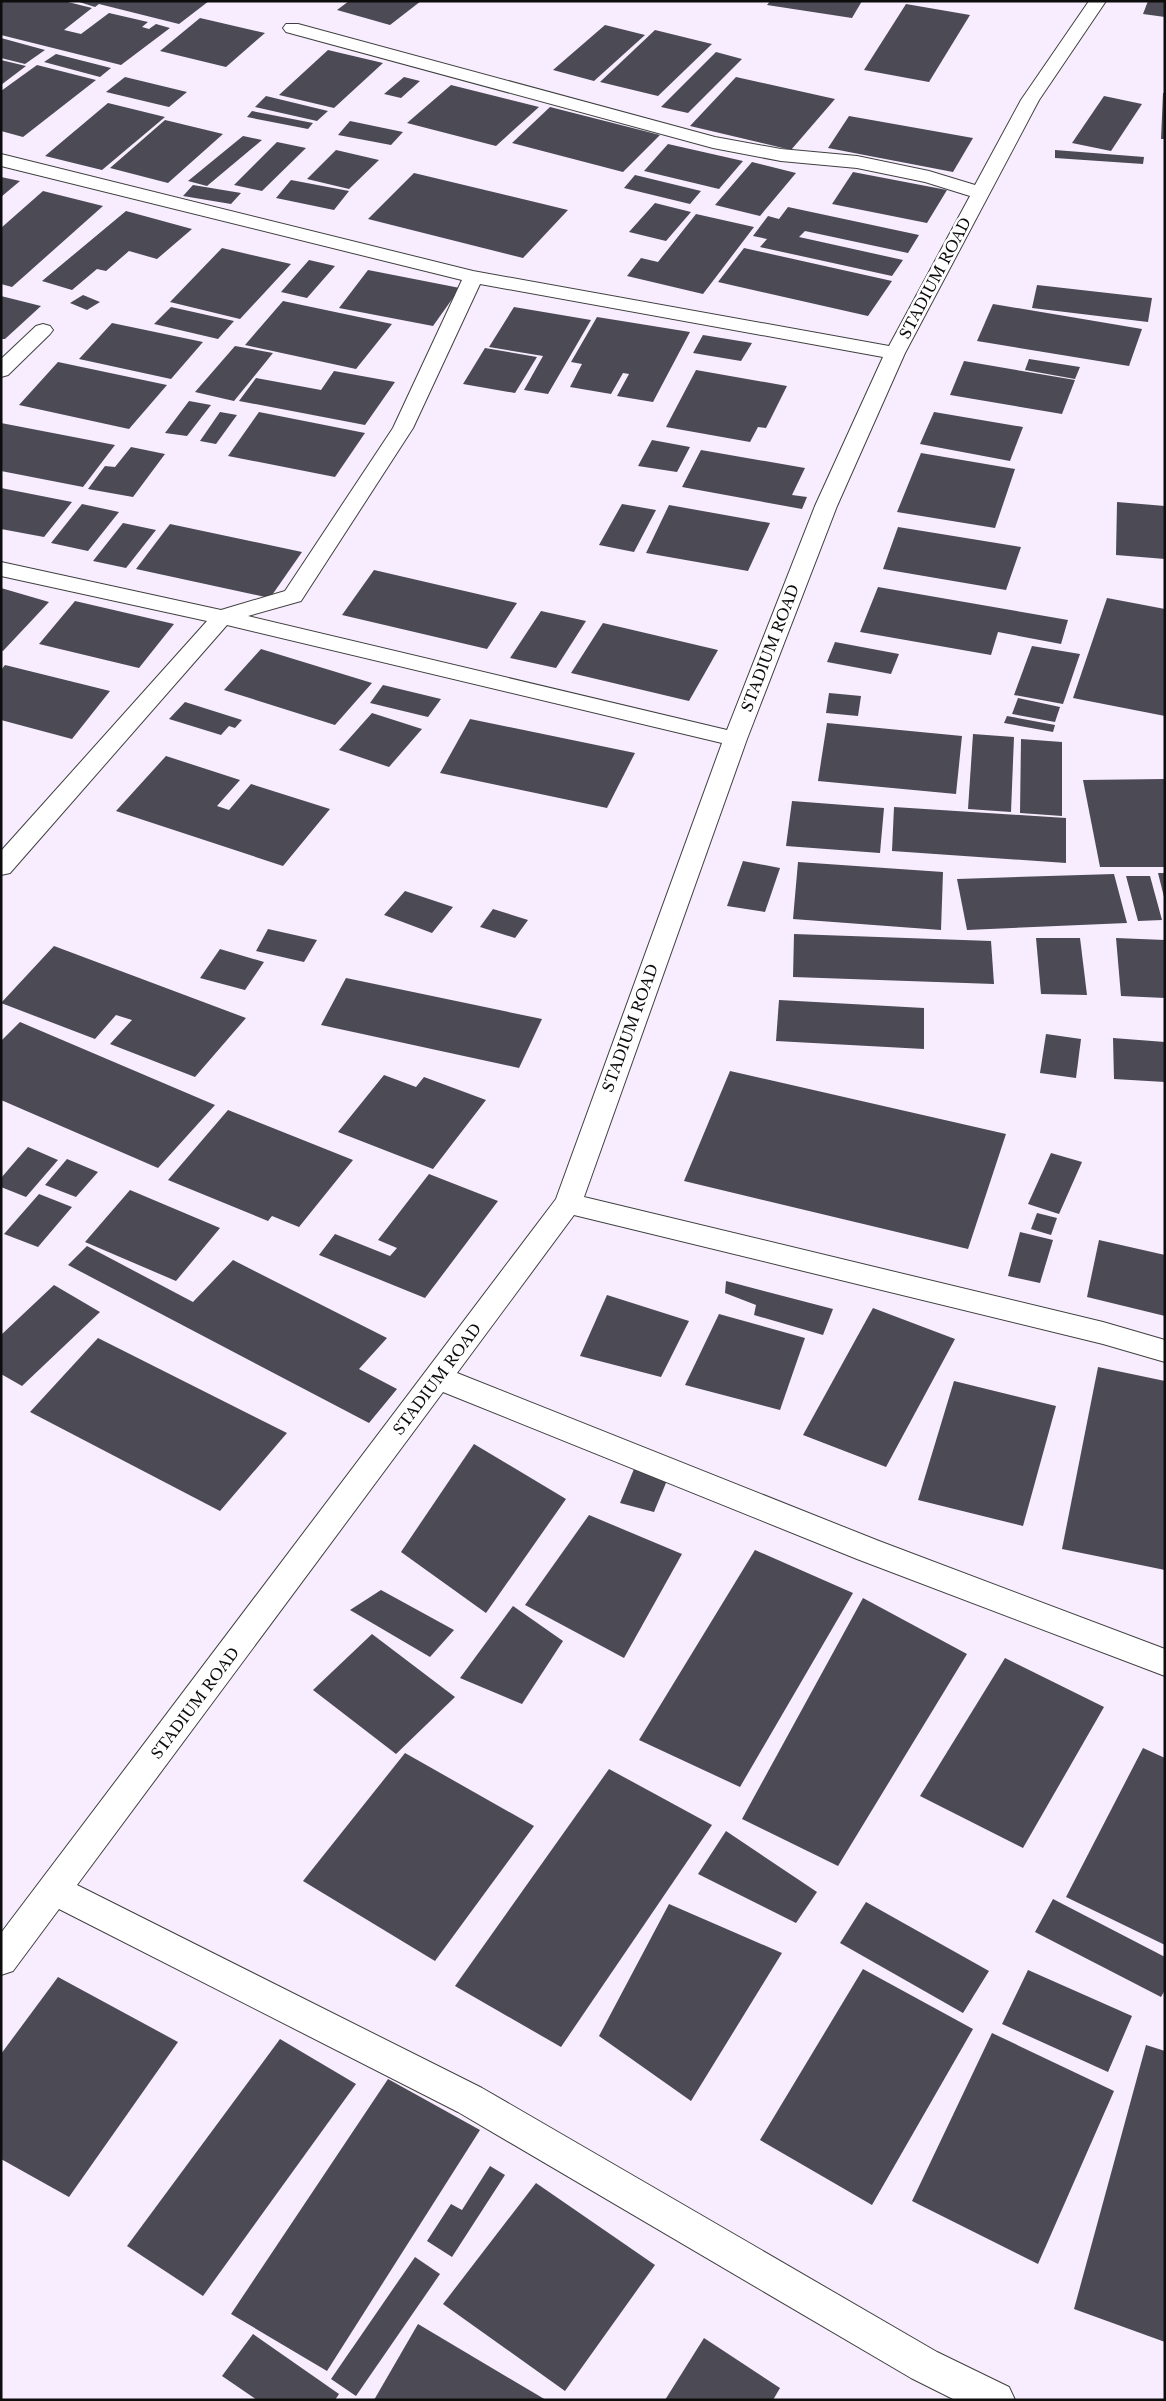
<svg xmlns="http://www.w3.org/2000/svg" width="1166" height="2401" viewBox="0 0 1166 2401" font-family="'Libre Baskerville',serif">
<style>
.building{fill:#4c4a55}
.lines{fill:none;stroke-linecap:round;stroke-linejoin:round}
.minor-casing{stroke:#404040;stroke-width:2}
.minor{fill:#fff;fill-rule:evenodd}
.labels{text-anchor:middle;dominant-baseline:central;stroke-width:5;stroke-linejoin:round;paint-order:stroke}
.street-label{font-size:15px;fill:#0d0d0d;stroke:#fff}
</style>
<rect width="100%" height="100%" fill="#f8edfe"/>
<g class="building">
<path d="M64,1L92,8L64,30L81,34L109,13L148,22L142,27L149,29L156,24L170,28L121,65L1,35L2,1Z"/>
<path d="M76,1H209L179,24L99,4L95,7Z"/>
<path d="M349,1H421L390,25L337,10Z"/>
<path d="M770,1H862L852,18L767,5Z"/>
<path d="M1148,1H1165V17L1143,14Z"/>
<path d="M906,4L970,15L929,82L864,70Z"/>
<path d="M200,18L265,33L226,67L160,51Z"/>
<path d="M605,25L645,35L594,81L553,70Z"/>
<path d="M655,30L712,44L658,96L600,82Z"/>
<path d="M1,38L45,50L25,64L1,58Z"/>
<path d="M328,50L383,63L334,108L279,95Z"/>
<path d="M716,52L742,59L688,113L661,107Z"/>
<path d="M56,54L111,68L100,77L44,62Z"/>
<path d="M1,60L26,66L1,85Z"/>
<path d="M37,65L96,80L23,137L1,131V91Z"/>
<path d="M125,77L187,92L169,107L106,92Z"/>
<path d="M404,77L420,81L401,98L384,94Z"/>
<path d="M736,77L835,99L791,150L690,126Z"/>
<path d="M451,85L539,107L496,146L407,123Z"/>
<path d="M1163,93H1165V139H1161Z"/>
<path d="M266,96L328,111L317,121L255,107Z"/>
<path d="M1104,96L1142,104L1111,151L1072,143Z"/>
<path d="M108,103L165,117L102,170L45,156Z"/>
<path d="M550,107L660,135L623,172L512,143Z"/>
<path d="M252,111L313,123L308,129L247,117Z"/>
<path d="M849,116L973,138L953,172L828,148Z"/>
<path d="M165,120L223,134L168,183L110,168Z"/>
<path d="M350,121L403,132L391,145L338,135Z"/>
<path d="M243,136L262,140L207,186L188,181Z"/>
<path d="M277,142L306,148L262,191L234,185Z"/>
<path d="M668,144L743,161L719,189L644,171Z"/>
<path d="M336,150L379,160L349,189L307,179Z"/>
<path d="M1055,150L1144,157L1143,164L1055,158Z"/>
<path d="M752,162L796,173L760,216L715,205Z"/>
<path d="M853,172L947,190L927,223L832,204Z"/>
<path d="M414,173L568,210L523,258L368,219Z"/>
<path d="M635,175L701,191L690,204L624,188Z"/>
<path d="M1,177L20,181L1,197Z"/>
<path d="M291,180L349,191L334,210L276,198Z"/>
<path d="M193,185L241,193L231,204L183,196Z"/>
<path d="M43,191L103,206L12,287L1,284V228Z"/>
<path d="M655,203L691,212L666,241L629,232Z"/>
<path d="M788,207L919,235L908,253L805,231L799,237L903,260L892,276L760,247L767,239L753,236L768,216L779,219Z"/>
<path d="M126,211L192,229L157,259L129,251L106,271L97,269L72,290L42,281Z"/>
<path d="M696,214L754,227L703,294L627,276L641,258L658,262Z"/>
<path d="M222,248L291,264L240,319L170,302Z"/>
<path d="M744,248L892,281L868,316L718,282Z"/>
<path d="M309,260L335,266L307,298L281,292Z"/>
<path d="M368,270L460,288L433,326L339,308Z"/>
<path d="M1037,285L1152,298L1148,322L1032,308Z"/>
<path d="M83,295L100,302L87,310L70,303Z"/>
<path d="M1,296L41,306L5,339H1Z"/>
<path d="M283,301L392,324L356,369L245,345Z"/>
<path d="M993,304L1142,329L1129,366L977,341Z"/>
<path d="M171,307L234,321L218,339L154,324Z"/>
<path d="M514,307L591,320L548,394L524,390L543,356L489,347Z"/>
<path d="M597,317L690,332L653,402L617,396L629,374L623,373L611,394L570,387L582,364L571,362Z"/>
<path d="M112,323L203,342L171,379L79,359Z"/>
<path d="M703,335L752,343L741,361L693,353Z"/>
<path d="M235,346L273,353L234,401L195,392Z"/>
<path d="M485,348L537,357L515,393L463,384Z"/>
<path d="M1029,359L1080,367L1075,379L1025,370Z"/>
<path d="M964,361L1075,380L1062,414L950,395Z"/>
<path d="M58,362L167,385L129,429L19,405Z"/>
<path d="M696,370L787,386L766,428L758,427L750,442L666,427Z"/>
<path d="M334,371L395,382L365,425L239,401L256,378L321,390Z"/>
<path d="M189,401L211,405L187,436L165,433Z"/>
<path d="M220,412L237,415L216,444L200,441Z"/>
<path d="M259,412L365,433L335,477L228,456Z"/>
<path d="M934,412L1023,427L1010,461L920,444Z"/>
<path d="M1,423L115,445L83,487L1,471Z"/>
<path d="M652,440L690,447L677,472L638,466Z"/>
<path d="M131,447L165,454L133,497L88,489L105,466L115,467Z"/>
<path d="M701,450L805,468L792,495L807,497L802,509L682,487Z"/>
<path d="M921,453L1015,469L995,528L897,512Z"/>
<path d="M1,488L72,502L44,537L1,529Z"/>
<path d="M1117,502L1165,506V559L1116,555Z"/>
<path d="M82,504L119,512L88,551L51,543Z"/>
<path d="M622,504L656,510L634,552L599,545Z"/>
<path d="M669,505L770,523L748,571L646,553Z"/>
<path d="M123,523L156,530L126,568L93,561Z"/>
<path d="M170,524L302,552L270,598L136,569Z"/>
<path d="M898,527L1021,547L1006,590L883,569Z"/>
<path d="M374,570L517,603L487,649L342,615Z"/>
<path d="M878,587L1068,620L1061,644L998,632L991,655L860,632Z"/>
<path d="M1,588L49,602L3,651L1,650Z"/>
<path d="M1107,598L1165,609V716L1073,698Z"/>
<path d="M75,601L174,624L139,668L39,644Z"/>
<path d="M541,611L586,621L556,668L510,658Z"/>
<path d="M603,623L718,650L689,701L571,673Z"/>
<path d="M835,642L899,654L891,674L827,662Z"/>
<path d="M1032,646L1080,654L1063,704L1014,695Z"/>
<path d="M261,649L372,683L335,725L224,690Z"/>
<path d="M5,665L110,691L72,739L1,720V670Z"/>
<path d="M383,685L441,699L428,717L370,703Z"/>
<path d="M829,693L861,696L858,716L826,713Z"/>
<path d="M1018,698L1060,707L1055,722L1012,714Z"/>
<path d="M185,702L242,720L235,728L229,726L221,735L169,719Z"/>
<path d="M372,713L422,729L389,767L339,750Z"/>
<path d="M1007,716L1055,725L1053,732L1004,723Z"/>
<path d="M470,719L635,753L607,808L440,773Z"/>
<path d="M827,723L962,736L956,794L818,781Z"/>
<path d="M973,734L1014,737L1011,812L968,809Z"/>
<path d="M1021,739L1062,742V816L1020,813Z"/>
<path d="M166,756L240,780L217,806L229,810L251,784L330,809L283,866L116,811Z"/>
<path d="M1165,779V867H1100L1083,780Z"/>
<path d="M792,801L884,808L880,853L786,846Z"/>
<path d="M894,807L1066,818V863L892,851Z"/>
<path d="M743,861L780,868L765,912L727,906Z"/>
<path d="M798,862L943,872L941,930L793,919Z"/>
<path d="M1158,873H1165V897H1164Z"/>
<path d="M1114,874L1127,923L967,930L957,879Z"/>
<path d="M1126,876H1150L1162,920L1138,921Z"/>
<path d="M405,891L453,907L432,933L384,915Z"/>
<path d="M493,909L528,920L515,938L480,927Z"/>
<path d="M268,929L317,940L304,962L256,951Z"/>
<path d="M794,934L991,941L994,984L793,977Z"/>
<path d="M1036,938H1080L1087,995L1041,994Z"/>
<path d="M1116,938L1165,940V998L1121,996Z"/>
<path d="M54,946L246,1018L195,1077L110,1044L132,1020L116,1015L95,1039L1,1003Z"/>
<path d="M220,949L264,962L245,990L200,978Z"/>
<path d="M346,978L542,1019L519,1068L321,1025Z"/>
<path d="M779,1000L924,1008V1049L776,1041Z"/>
<path d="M20,1022L215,1105L158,1168L1,1100V1041Z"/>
<path d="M1046,1034L1081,1039L1076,1078L1040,1073Z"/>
<path d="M1113,1038L1165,1042V1082L1114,1079Z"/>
<path d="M730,1071L1006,1134L968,1249L684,1181Z"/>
<path d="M384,1075L416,1087L424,1077L486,1100L433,1169L338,1132Z"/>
<path d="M228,1110L353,1160L299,1227L272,1216L268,1221L168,1180Z"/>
<path d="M28,1147L58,1160L26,1197L1,1187V1178Z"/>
<path d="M1051,1153L1082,1162L1059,1214L1028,1204Z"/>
<path d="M67,1159L98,1172L76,1197L45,1185Z"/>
<path d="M429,1174L498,1201L425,1298L319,1255L335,1234L390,1256L397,1248L378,1240Z"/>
<path d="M130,1190L220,1228L176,1281L85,1242Z"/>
<path d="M39,1194L72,1207L38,1247L4,1234Z"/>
<path d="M1037,1213L1057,1218L1051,1235L1031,1229Z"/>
<path d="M1020,1232L1053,1240L1040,1283L1008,1276Z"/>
<path d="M1099,1240L1165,1255V1316L1087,1297Z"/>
<path d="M87,1246L193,1302L233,1260L387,1338L359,1369L397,1389L369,1423L68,1265Z"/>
<path d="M726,1281L833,1309L823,1335L754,1315L756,1305L725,1293Z"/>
<path d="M54,1285L100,1312L22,1386L1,1374V1335Z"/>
<path d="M607,1295L689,1321L661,1377L580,1356Z"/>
<path d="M873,1308L955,1339L886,1467L803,1435Z"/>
<path d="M719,1314L805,1338L780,1410L685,1385Z"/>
<path d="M98,1338L287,1433L220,1511L30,1412Z"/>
<path d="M1098,1367L1165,1381V1570L1062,1549Z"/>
<path d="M954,1381L1056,1406L1023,1526L918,1500Z"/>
<path d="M474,1444L566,1499L486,1613L401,1552Z"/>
<path d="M634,1469L668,1478L654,1512L620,1503Z"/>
<path d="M589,1515L682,1554L624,1658L525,1605Z"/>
<path d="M755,1550L853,1593L740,1787L639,1740Z"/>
<path d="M381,1590L454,1630L430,1657L350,1610Z"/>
<path d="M863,1598L967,1654L838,1866L742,1819Z"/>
<path d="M513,1606L563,1641L522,1704L460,1678Z"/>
<path d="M372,1634L455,1697L396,1754L313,1690Z"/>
<path d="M1005,1658L1104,1707L1023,1848L920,1796Z"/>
<path d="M1143,1748L1165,1758V1945L1066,1897Z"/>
<path d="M405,1753L534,1826L435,1961L303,1881Z"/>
<path d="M609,1769L712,1825L561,2047L455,1986Z"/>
<path d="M726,1831L817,1892L796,1923L698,1874Z"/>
<path d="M1053,1899L1165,1957V1990L1161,1997L1035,1932Z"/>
<path d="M866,1902L989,1971L963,2013L840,1943Z"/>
<path d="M669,1904L782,1953L691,2101L599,2036Z"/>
<path d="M863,1969L973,2029L872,2205L760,2140Z"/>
<path d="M1028,1970L1132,2016L1108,2072L1002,2024Z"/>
<path d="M58,1977L178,2042L69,2197L1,2159V2054Z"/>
<path d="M992,2033L1114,2091L1038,2264L912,2201Z"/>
<path d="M280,2039L356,2084L203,2296L127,2246Z"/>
<path d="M1146,2045L1165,2051V2342L1074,2309Z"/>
<path d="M388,2079L480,2130L327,2371L231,2314Z"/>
<path d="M490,2166L505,2175L452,2257L427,2241L451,2204L462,2210Z"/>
<path d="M536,2183L655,2265L565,2391L443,2304Z"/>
<path d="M415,2257L440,2274L356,2396L331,2379Z"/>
<path d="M418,2324L546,2400H374Z"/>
<path d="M253,2334L339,2394L335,2400H257L222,2376Z"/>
<path d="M704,2338L780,2388L773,2400H665Z"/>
</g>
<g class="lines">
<defs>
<g id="minor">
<path d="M1089,1H1106L1039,100L905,353L837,506L747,739L584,1197L1103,1322L1165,1340V1362L1103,1344L574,1215L457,1373L879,1541L1165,1649V1676L857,1559L443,1392L77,1885L482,2088L937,2352L1009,2387L1015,2400H955L911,2378L458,2112L59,1909L13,1971L1,1975V1933L556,1199L722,743L227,625L10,873L1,875V851L207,621L1,576V562L221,610L285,591L393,428L462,280L1,166V154L473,271L889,346L970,196L925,182L857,168L781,161L713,148L286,32L283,28L286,24H298L715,137L781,149L857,156L929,171L975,185L1021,100ZM480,284L883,357L815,506L727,730L248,616L301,601L413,428Z"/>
<path d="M43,324L50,326L53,330L50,334L8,375L1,377V359L36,326Z"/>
</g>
</defs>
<use href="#minor" class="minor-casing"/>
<use href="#minor" class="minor"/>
</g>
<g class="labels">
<g class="street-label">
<text transform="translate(935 278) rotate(-62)">STADIUM ROAD</text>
<text transform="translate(770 648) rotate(-69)">STADIUM ROAD</text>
<text transform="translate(630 1028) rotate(-70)">STADIUM ROAD</text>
<text transform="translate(437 1379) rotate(-53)">STADIUM ROAD</text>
<text transform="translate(195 1703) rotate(-53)">STADIUM ROAD</text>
</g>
</g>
<rect width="1166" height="2401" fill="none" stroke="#0d0d0d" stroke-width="5"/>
</svg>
